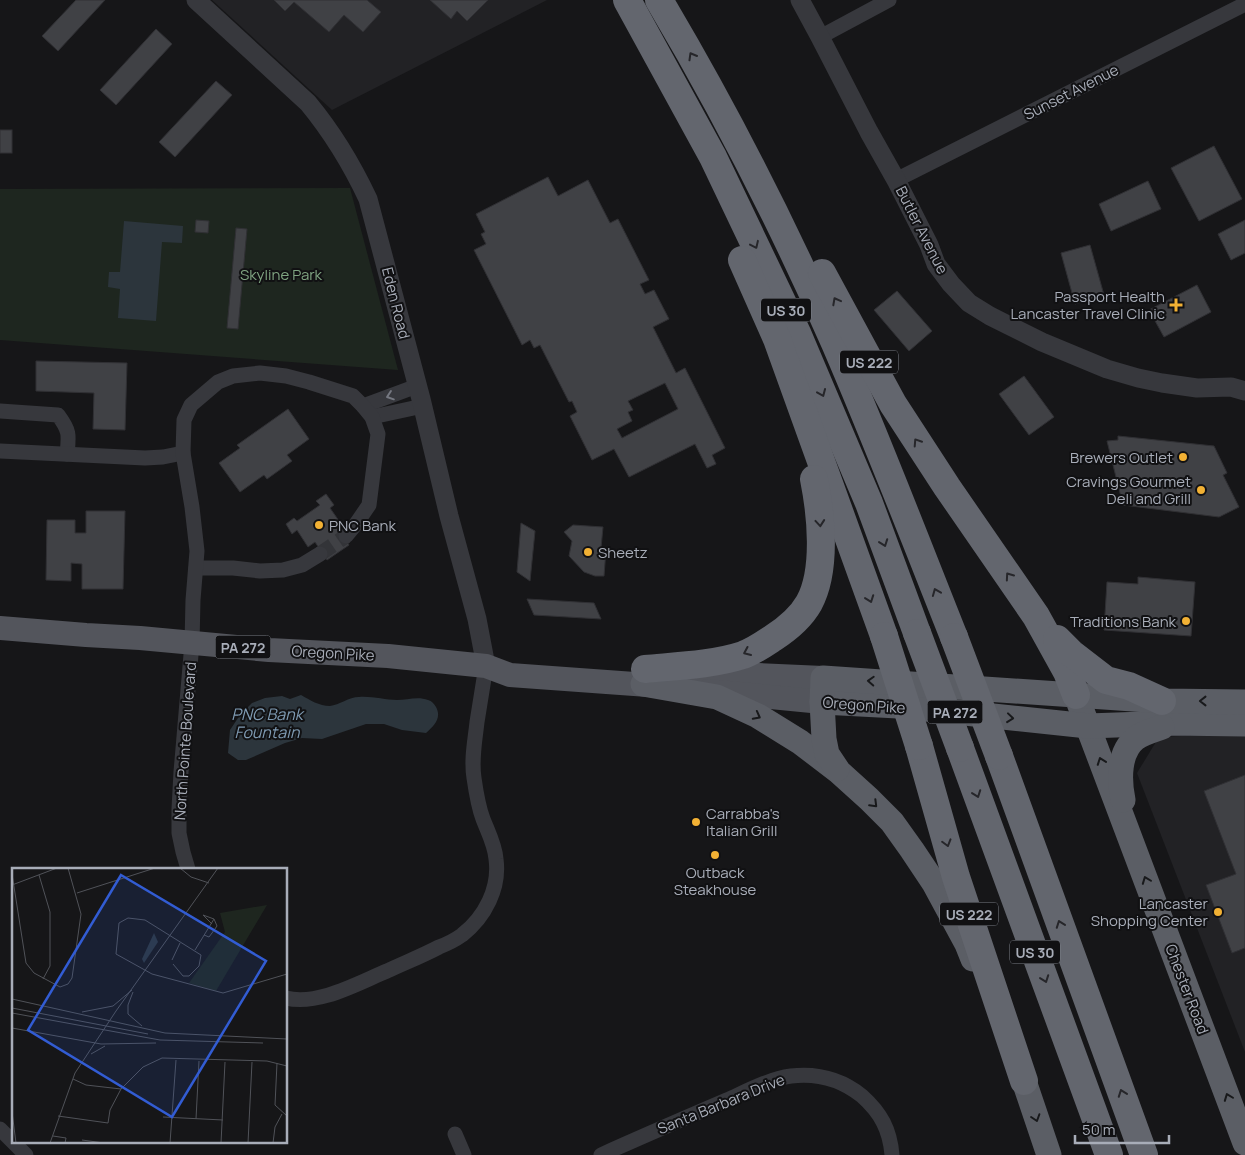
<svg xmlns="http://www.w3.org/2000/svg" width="1245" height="1155" viewBox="0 0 1245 1155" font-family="Manrope,sans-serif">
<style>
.built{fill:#222225}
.green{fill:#1e261f}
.water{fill:#2c353c}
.building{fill:#404145;stroke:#303034;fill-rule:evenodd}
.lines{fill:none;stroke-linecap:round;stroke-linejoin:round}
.minor-tunnel{stroke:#333438;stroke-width:15;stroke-dasharray:15 8;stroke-linecap:butt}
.minor{stroke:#37383d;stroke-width:15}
.tertiary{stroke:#37383d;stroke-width:19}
.primary{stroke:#53555c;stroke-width:24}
.trunk{stroke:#5b5e65;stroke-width:25}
.motorway{stroke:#63666e;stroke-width:28}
.motorway-bridge{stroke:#63666e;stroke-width:28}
.oneway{stroke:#26262a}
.oneway2{stroke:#757881}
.oneway3{stroke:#18191b}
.poi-dot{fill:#f2b134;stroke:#111113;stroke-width:2}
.labels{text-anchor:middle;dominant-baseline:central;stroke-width:4;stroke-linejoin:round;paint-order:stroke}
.shield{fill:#111113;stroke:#7b7e86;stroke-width:1}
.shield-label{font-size:14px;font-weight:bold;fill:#a8adb8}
.street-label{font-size:15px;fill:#a8adb8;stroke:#111113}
.park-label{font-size:15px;fill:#7fa381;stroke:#111113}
.poi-label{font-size:15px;fill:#a8adb8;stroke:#111113;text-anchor:end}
.water-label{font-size:16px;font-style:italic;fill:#7f9bb3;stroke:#111113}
.inset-road{fill:none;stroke:#505258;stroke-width:1}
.view{fill:#325cd3;fill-opacity:0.15;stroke:#325cd3;stroke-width:2.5}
.inset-edge{fill:none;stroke:#a8adb8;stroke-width:2.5}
</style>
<rect width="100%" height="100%" fill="#161618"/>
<g class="built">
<path d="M212,0H547L332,110Z"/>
<path d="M1245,733V1052L1137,773L1159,737Z"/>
</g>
<path class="green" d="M350,188L398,370L0,340V189Z"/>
<g class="water">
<path d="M124,221L183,226L182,243L162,242L156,321L118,318L120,289L108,287L109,272H120Z"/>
<path d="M301,695C310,700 319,706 330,706C339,705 349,697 359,697C372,696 385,700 397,700C407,700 418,696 428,700C432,701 434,704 436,707C442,718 434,726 426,733L402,730L384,724H366L322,739L302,738L285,743L246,760H238L228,753L230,730L240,715L252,703L265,698L282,696L290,699Z"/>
</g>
<g class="building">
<path d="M76,0H105L58,51L42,36Z"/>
<path d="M274,0H367L381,12L363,32L344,15L329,32L294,2L285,11Z"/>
<path d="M430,0H488L467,21L457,11L451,19Z"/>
<path d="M156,29L172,44L116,105L100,90Z"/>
<path d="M216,81L232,95L175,157L159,142Z"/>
<rect x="0" y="130" width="12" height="23"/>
<path d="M1214,146L1242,199L1199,221L1171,168Z"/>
<path d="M548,177L558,196L588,180L610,223L618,219L649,280L640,284L645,294L654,290L669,319L653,327L676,373L685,368L725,448L712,455L716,464L707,468L695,444L629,477L614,449L592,460L570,416L577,412L572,401L569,402L540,345L534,348L530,340L522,345L474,250L486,244L481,234L485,232L476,214ZM665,383L678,409L622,438L617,429L632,421L628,412L633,410L628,401Z"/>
<path d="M1148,181L1161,209L1111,231L1099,204Z"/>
<path d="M196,220L209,221L208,233L195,232Z"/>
<path d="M1245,220V253L1231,260L1218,234Z"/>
<path d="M236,228L247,229L238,329L227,328Z"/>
<path d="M1090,245L1104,295L1075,304L1061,253Z"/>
<path d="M1197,285L1211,312L1164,337L1149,310Z"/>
<path d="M897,291L932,331L909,351L874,310Z"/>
<path d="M36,361L127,363L125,430L93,429L94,393L36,391Z"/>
<path d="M1024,376L1054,417L1029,435L999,394Z"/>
<path d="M288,409L309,439L287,455L292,461L267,479L264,475L240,492L219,463L240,448L237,445Z"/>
<path d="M1118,436L1214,446L1227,473L1223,475L1239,507L1219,517L1123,505L1107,441L1118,440Z"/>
<path d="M326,494L334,505L330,508L339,521L335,524L349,545L327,560L315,542L308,547L297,530L292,534L286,524L294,518L297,521L320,505L316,501Z"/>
<path d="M86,511H125L123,589H82V564L71,563V581L46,580L47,520H75V533H86Z"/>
<path d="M521,523L535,531L530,581L517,572Z"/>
<path d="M573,525L603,527L601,548L606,549L604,576H595L584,572L569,556L572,541L564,532Z"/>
<path d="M1138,577L1195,582L1191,636L1104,630L1107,582L1138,584Z"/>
<path d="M527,599L594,603L601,619L534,615Z"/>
<path d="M1245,775V948L1232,953L1206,885L1236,874L1204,791Z"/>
</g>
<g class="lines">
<path class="minor-tunnel" d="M320,554L346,536"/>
<g class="minor">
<path d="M820,37L889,0"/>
<path d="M896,180L1245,4"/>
<path d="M363,406L417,386"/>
<path d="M0,411L58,415C70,431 69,435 67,454"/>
<path d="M372,417L423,406"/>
<path d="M0,451L145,458L163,457L183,453"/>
<path d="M196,568H233L260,571L283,570L302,565L320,554"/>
<path d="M188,869L183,852L179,833V809L181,772L192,643L193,600L197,551L192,507L183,453L184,420L191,405L218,382L233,376L260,373L286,376L309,382L353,396L363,406L372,417L378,434L369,505L356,524L346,536"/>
<path d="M286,998C318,1006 358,983 387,971C404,963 422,956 439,947C447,944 455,940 462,935C485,917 500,888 496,859C495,845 488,832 483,819C478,806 476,792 474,778C471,759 475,741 477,722C480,703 483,684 486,666"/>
<path d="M0,1129L26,1155"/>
<path d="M455,1134L464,1155"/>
<path d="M601,1155C643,1136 685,1118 727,1100C747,1091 769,1079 791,1076C817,1073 841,1079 862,1096C881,1113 890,1130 892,1155"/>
</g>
<g class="tertiary">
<path d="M196,0L308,103C332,132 352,165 368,199L421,399L449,516L477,619L486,666"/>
<path d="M800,0L820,37L869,132L896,180L929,245L936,264L951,284L969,303L990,316L1042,342L1107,369L1138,378L1162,383L1197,388L1231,387L1245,391"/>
</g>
<g class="primary">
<path d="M0,628L86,635L140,638L269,650L388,656L486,666L510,675L662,686"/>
<path d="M695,672L823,678"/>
<path d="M708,691L822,702"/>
</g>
<g class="trunk">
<path d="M643,684L717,697L758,716L800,742L838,771L869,799L892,822L912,850L934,883L967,944L973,959"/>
<path d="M1076,695L1245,1143"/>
<path d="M822,702L898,706L1088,726L1172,723L1245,724"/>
<path d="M837,769L827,754L824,739L822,702L823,678L1162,701L1245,702"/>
<path d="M1123,800C1119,780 1118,752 1136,738C1143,733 1154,730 1162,727"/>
<path d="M1017,1063L1024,1081L1049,1155"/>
</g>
<g class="motorway">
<path d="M627,0L713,157L797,333L869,503L917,633"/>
<path d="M659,0C725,111 783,225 835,343C877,440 915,539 954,637"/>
<path d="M742,260L777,339L884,636"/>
<path d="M822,273L893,404L947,487L1036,616L1067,672L1076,695"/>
<path d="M1057,639L1071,653L1106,680L1129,686L1162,701"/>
<path d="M645,669C677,666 712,665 743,655C754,651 764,644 773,638C787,629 801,617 809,603C827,570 821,514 814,479"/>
<path d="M919,746L956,877L1024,1081"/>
<path d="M960,748L1109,1155"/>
<path d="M999,756L1144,1155"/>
</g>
<g class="motorway-bridge">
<path d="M917,633L960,748"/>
<path d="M884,636L919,746"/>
<path d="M954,637L999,756"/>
</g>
</g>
<defs><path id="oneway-chevron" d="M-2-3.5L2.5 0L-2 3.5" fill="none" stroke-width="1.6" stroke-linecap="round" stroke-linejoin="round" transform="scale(1.25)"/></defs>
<g class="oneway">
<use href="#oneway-chevron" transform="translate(692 56) rotate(-120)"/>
<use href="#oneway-chevron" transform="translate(755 245) rotate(65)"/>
<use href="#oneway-chevron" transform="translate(836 301) rotate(-118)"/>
<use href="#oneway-chevron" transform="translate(822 393) rotate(67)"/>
<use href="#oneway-chevron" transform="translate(917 442) rotate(-123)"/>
<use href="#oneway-chevron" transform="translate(820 523) rotate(85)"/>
<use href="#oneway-chevron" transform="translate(884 543) rotate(70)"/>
<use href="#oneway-chevron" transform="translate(1009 576) rotate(-125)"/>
<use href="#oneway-chevron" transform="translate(936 592) rotate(-112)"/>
<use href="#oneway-chevron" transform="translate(870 599) rotate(70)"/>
<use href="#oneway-chevron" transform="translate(747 652) rotate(156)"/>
<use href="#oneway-chevron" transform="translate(977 794) rotate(70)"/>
<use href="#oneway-chevron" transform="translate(947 843) rotate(74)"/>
<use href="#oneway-chevron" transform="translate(1060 924) rotate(-110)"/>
<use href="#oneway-chevron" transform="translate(1045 979) rotate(70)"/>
<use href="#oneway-chevron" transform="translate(1122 1093) rotate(-110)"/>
</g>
<use class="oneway2" href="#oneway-chevron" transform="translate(390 396) rotate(161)"/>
<g class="oneway3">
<use href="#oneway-chevron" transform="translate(871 681) rotate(-177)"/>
<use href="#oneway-chevron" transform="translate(1203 701) rotate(-180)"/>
<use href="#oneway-chevron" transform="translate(757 716) rotate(28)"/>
<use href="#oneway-chevron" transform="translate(1010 718) rotate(6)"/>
<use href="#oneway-chevron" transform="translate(1101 761) rotate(-110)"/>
<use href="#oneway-chevron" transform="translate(874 804) rotate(45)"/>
<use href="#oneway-chevron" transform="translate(1146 880) rotate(-111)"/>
<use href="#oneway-chevron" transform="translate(1228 1097) rotate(-111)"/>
<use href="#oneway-chevron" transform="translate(1036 1118) rotate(72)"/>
</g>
<g class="poi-dot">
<path d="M1173.5 297.5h5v5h5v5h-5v5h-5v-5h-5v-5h5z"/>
<circle cx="1183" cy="457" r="5"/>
<circle cx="1201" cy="490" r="5"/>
<circle cx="319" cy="525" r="5"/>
<circle cx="588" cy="552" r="5"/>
<circle cx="1186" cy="621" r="5"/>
<circle cx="696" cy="822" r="5"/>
<circle cx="715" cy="855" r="5"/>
<circle cx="1218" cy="912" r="5"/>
</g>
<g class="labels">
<g class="shield">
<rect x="761" y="298.5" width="50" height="23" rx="4"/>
<rect x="840" y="350.5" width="58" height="23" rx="4"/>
<rect x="215.5" y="635.5" width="55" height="23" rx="4"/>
<rect x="927.5" y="700.5" width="55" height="23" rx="4"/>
<rect x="940" y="902.5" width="58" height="23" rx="4"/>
<rect x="1010" y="940.5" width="50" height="23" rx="4"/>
</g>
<g class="shield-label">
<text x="786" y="310">US 30</text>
<text x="869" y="362">US 222</text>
<text x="243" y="647">PA 272</text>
<text x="955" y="712">PA 272</text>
<text x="969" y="914">US 222</text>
<text x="1035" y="952">US 30</text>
</g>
<g class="street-label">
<text transform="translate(1071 92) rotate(-27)">Sunset Avenue</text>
<text transform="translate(922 230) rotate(63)">Butler Avenue</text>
<text transform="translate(396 303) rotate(76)">Eden Road</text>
<text transform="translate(333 653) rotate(3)">Oregon Pike</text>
<text transform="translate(864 705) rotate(4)">Oregon Pike</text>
<text transform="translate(185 741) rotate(-86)">North Pointe Boulevard</text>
<text transform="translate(1187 989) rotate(69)">Chester Road</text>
<text transform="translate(721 1104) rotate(-22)">Santa Barbara Drive</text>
</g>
<g class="park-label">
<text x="281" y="274">Skyline Park</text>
</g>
<g class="poi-label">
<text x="1165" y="296">Passport Health<tspan x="1165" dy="17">Lancaster Travel Clinic</tspan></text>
<text x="1173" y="457">Brewers Outlet</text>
<text x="1191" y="481">Cravings Gourmet<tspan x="1191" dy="17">Deli and Grill</tspan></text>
<text x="329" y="525" text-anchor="start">PNC Bank</text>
<text x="598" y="552" text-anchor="start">Sheetz</text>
<text x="1176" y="621">Traditions Bank</text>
<text x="706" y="813" text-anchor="start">Carrabba's<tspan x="706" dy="17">Italian Grill</tspan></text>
<text x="715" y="872" text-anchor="middle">Outback<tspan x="715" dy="17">Steakhouse</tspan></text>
<text x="1208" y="903">Lancaster<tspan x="1208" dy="17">Shopping Center</tspan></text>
</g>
<g class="water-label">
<text x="267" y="714">PNC Bank<tspan x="267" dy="18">Fountain</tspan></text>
</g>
</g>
<g transform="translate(12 868)">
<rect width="275" height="275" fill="#161618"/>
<path d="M255,37L204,123L177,115L213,64L208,45Z" fill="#1e261f"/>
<path d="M142,65L146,74L132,95L130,91Z" fill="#2c353c"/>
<path class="inset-road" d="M168,0L179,9L197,15M0,6L14,95L22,105L48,119L56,116L60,110L69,46L56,0M27,7L38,44V98L31,111M0,17L45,0M65,25L143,0M192,67L197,69L200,65L205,58L202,51M183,82L202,51L191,47L200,56M160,92L168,75M161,96L171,108H177L187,98L189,87L133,52L116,50L107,55L104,86L140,106L211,125L275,106M121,124L116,137V146L130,158M0,131L153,165L275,171M0,140L136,166M104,143L206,0M70,144L101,138L120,122M0,145L148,172L251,175M0,160L89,176L144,175M79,186L93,178M265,195L263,237L275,248M61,211L74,217L109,221L131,199L150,190L255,193L275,198M0,244L4,275M46,248L96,255L98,242L109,221M151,249L211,252M184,251L187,193M41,268L54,270L53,275M70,272L92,275M38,275L63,205L104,143M158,275L164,192M209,275L213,194M236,275L240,194M261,275L263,259L270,246"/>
<path class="view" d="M109,7L254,93L160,249L16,162Z"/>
<rect width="275" height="275" class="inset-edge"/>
</g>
<path d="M1075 1135v8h94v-8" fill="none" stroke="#a8adb8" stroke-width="2.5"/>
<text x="1082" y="1135" font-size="15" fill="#a8adb8" stroke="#111113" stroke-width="4" paint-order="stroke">50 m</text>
</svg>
